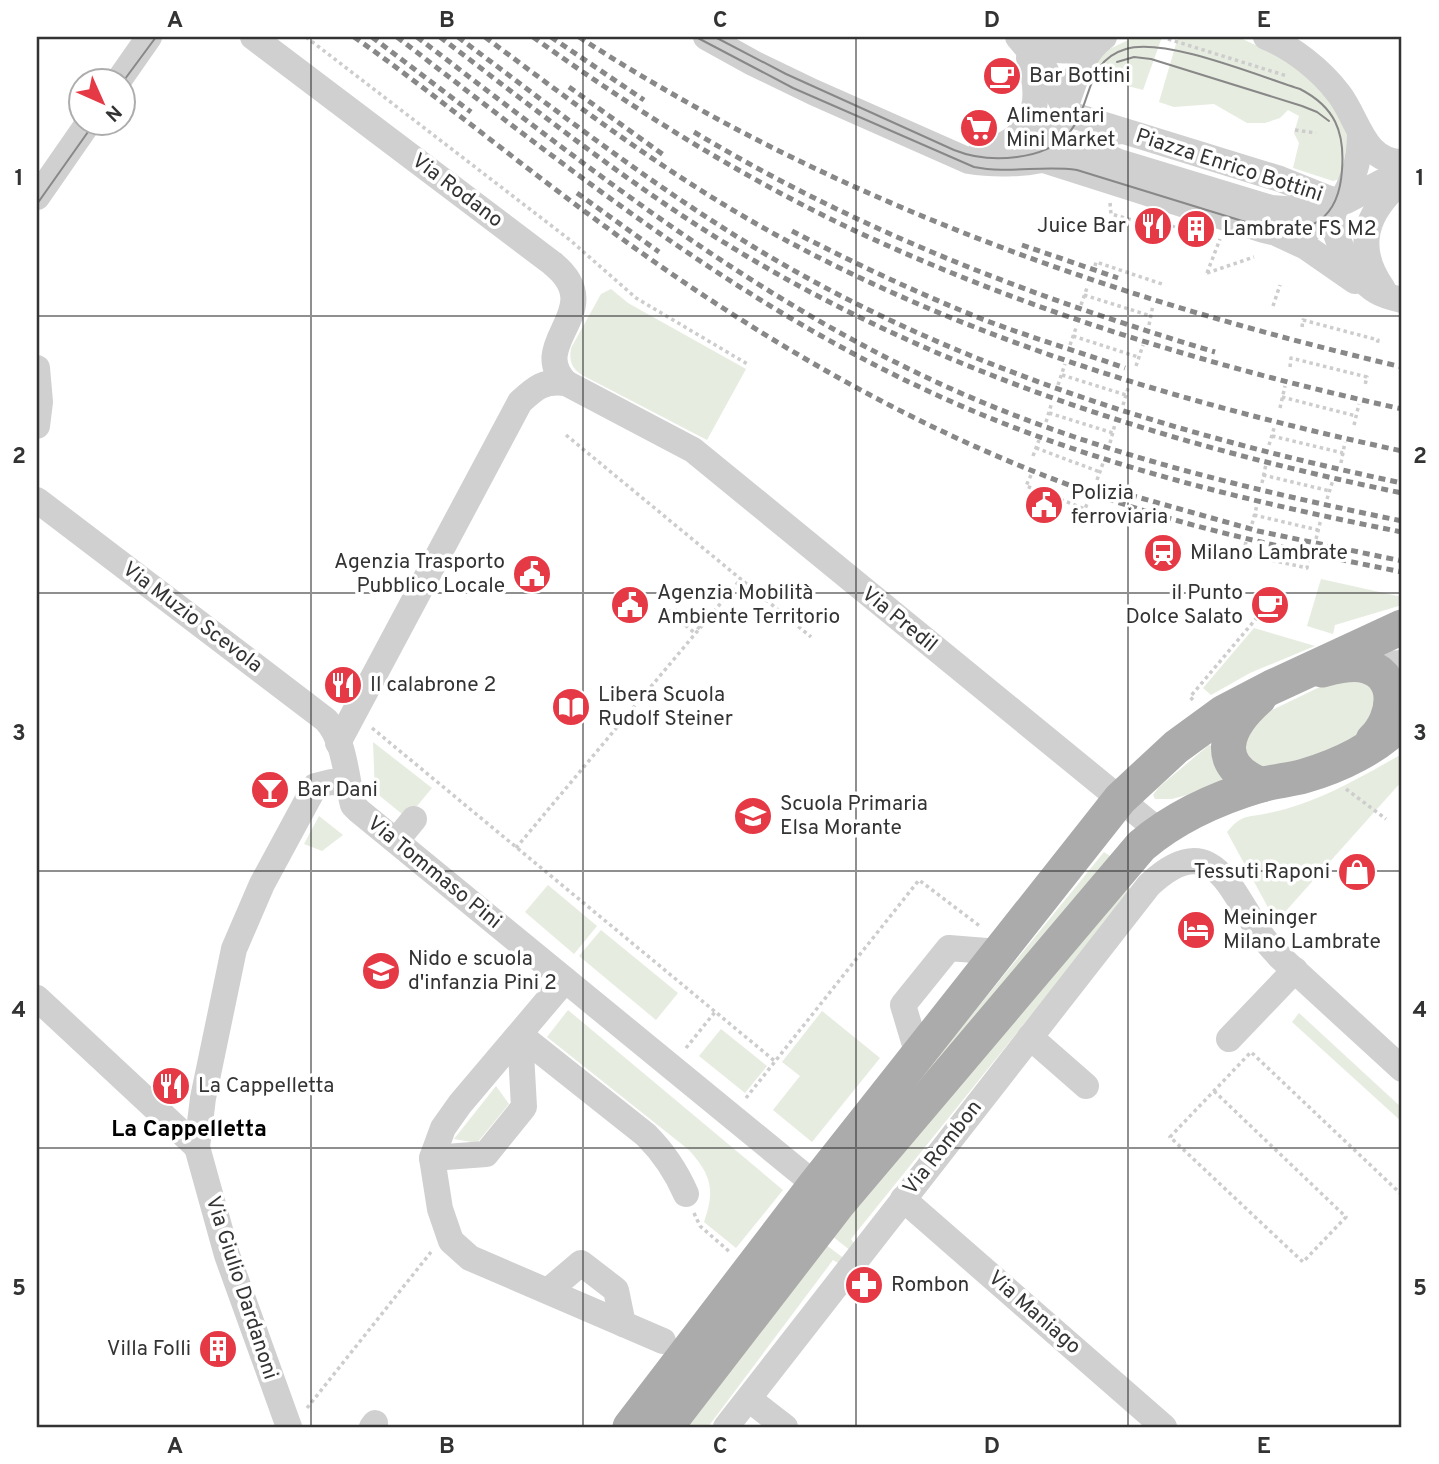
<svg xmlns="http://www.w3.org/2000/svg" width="1439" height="1464" viewBox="0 0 1439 1464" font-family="Overpass,sans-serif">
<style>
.green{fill:#e6ecdf}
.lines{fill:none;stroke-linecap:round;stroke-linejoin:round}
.path{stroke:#cdcdcd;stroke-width:3.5;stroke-dasharray:3.5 3.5;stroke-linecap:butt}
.minor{stroke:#d0d0d0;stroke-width:26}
.major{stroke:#ababab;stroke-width:35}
.tram{stroke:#888;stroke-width:2}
.rail{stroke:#888;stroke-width:5;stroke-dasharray:7 5;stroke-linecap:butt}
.grid{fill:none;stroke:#333;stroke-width:2;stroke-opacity:0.55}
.labels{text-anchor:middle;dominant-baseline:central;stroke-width:7;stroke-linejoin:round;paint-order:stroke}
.poi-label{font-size:21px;fill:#333;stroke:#fff;text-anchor:start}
.street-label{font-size:21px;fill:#333;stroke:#fff}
.neighbourhood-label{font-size:23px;font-weight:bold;fill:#000;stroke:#fff}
.neatline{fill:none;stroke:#333;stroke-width:2.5}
.grid-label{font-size:23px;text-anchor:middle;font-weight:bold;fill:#333}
</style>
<rect width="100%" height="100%" fill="#fff"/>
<g class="green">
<path d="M1135,37H1162L1143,90L1083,74L1105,51Z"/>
<path d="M1178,37H1238L1286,59L1331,98L1350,130L1340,179L1333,181L1293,168L1299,143L1294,133L1299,116L1288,110L1280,118L1265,123H1247L1214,104L1174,107L1159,102Z"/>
<path d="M611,289L628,303L746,369L707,440L582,375C571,368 569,360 571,348L601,294Z"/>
<path d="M1321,579L1402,597V605L1335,625L1333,634L1307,626Z"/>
<path d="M1254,628L1315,646L1250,673L1211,695L1203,688Z"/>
<path d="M1368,680L1381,702L1362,731L1341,747L1260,771L1241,754L1247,730L1268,712L1328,683Z"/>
<path d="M373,742L432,788L407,818L375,792Z"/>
<path d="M1209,745L1214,747L1232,783L1172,799H1155L1153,795L1159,787Z"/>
<path d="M1402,754V781L1276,922L1227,832C1243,813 1247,818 1269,813C1318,803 1359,778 1402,754Z"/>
<path d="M319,816L343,835L322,851L304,844Z"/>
<path d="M1104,852L1113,858L853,1161Z"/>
<path d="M548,885L597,926L574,954L525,912Z"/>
<path d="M1127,886L1132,890L851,1239L855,1245L851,1251L832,1236Z"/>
<path d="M601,930L678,993L656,1020L579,956Z"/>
<path d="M568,1010L783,1190L736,1248L704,1222C715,1190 712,1176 689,1150L547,1037Z"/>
<path d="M822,1011L880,1058L812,1142L773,1110L800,1076L782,1062Z"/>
<path d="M1299,1013L1402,1108V1122L1292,1022Z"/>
<path d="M721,1029L767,1066L745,1093L699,1056Z"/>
<path d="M496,1086L509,1104L477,1143L454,1139Z"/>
<path d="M826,1245L845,1259L840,1264L833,1260L708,1427H683Z"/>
</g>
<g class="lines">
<g class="path">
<path d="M306,37L570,240L636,298L749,365"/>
<path d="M1168,39L1287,76"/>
<path d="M1295,130L1316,133"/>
<path d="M1110,203L1111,214L1171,231L1174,225"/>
<path d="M1095,266L1096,262L1162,284L1161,287"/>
<path d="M1207,273L1254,257"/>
<path d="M1207,273L1220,239"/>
<path d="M1084,295L1151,316"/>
<path d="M1081,305L1088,285"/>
<path d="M1273,306L1280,285"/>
<path d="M1149,325L1153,305"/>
<path d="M1302,327L1303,320L1378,340L1377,345"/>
<path d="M1073,336L1138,357"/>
<path d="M1070,345L1077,325"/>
<path d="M1136,366L1143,345"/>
<path d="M1290,367L1291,358L1367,377L1365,385"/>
<path d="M1062,375L1126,395"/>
<path d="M1058,385L1065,364"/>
<path d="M1282,397L1356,416"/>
<path d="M1123,405L1129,385"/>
<path d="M1280,408L1285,386"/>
<path d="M1049,413L1113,433"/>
<path d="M1046,422L1052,402"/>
<path d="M1354,425L1359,404"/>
<path d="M566,435L811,637"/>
<path d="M1272,436L1343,453"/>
<path d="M1110,443L1115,424"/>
<path d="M1269,445L1275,425"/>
<path d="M1036,448L1100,472"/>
<path d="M1033,456L1039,440"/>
<path d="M1341,463L1345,442"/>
<path d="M1031,475L1026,486L1085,509L1090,496"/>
<path d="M1263,475L1330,491"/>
<path d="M1097,480L1103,463"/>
<path d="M1262,483L1266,464"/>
<path d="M1327,499L1333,480"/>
<path d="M1057,509L1060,510"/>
<path d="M1254,515L1318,530"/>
<path d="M1252,524L1257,505"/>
<path d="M1316,539L1321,519"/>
<path d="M1246,542L1243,554L1307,568L1309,556"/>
<path d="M669,612L674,609L700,629"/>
<path d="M669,612L696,634"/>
<path d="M1193,700L1190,697L1260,614"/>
<path d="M372,728L776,1062"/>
<path d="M1346,789L1386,819"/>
<path d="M516,848L741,579"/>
<path d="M686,1048L715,1012"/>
<path d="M1214,1091L1346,1217L1303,1262L1170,1137L1251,1052L1402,1195"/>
<path d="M746,1098L919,880L981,927"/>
<path d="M694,1213L700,1226L731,1253"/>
<path d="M307,1408L431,1252"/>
</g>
<g class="minor">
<path d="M253,37L552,263C611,310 525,343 566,383"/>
<path d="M706,37L753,63L813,92L969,161C993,165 1033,165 1056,156C1078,148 1098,133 1122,131"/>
<path d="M1018,37L1045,69L1069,117"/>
<path d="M1024,37C1047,52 1067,54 1093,45"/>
<path d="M1266,37C1293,48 1321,70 1339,94C1358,118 1363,162 1402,162"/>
<path d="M119,80L149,37"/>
<path d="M1065,109L1072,115L1280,179L1335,201"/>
<path d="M1082,145L1119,162L1271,208L1299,210L1346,201L1382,182L1402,176"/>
<path d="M980,153C1032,141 1045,107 1029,58"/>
<path d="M1017,157C1079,139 1059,71 1104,37"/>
<path d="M1044,160L1264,230C1326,248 1360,188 1360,134"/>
<path d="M37,197L89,122"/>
<path d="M1337,199C1322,224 1353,278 1376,291C1384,296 1393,298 1402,300"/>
<path d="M1278,234L1306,247L1355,281"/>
<path d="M1383,289C1353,247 1366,212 1402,181"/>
<path d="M37,368L40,402L37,426"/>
<path d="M37,500L326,720C345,740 346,778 353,805L359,811L829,1196"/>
<path d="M1363,665L1402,663"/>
<path d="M338,743L520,402C535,388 544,380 566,383L693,450L1159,831"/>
<path d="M396,841L414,819"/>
<path d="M565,980L460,1104L443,1128L432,1158L440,1209L451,1241L470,1258L663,1341"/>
<path d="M37,998L197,1147"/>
<path d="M520,1035L646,1135C664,1153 676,1171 686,1194"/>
<path d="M1030,1037L1086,1086"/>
<path d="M1229,1039L1295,970"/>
<path d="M918,1055L903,1005L949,948L999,952"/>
<path d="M432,1158L486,1154L524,1107L520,1035"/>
<path d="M903,1199L1164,1427"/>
<path d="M548,1291L581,1263L616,1290L623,1324"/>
<path d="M749,1399L785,1427"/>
<path d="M289,1427L227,1255L197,1147L203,1098L234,949L262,884L315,786L331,782L347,783"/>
<path d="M372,1427L375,1423"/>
<path d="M726,1427L1149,885C1213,825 1230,891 1262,936C1267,943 1274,950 1280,957L1402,1069"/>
</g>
<g class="major">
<path d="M1322,670C1334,667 1348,663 1361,665C1402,672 1396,718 1373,740"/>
<path d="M1259,698C1225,728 1211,765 1262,785"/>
<path d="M630,1427L815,1185L1120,799L1176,747L1224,712L1272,687L1402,627"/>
<path d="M666,1427L838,1204L1141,846C1176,816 1217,798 1261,785C1275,781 1290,780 1304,776C1339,766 1377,748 1402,721"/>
</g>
<g class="tram">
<path d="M696,37L793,88L974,167C1008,174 1043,165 1077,170L1265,228C1311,237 1339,218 1342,170C1345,132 1335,107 1300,89C1258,76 1165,37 1126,49C1067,66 1109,145 1017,157C995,160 974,158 954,150L786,74L715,37"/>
<path d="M1117,62L1134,57L1151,59L1302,106L1317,112L1329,121"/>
<path d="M122,83L156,37"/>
<path d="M37,204L95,122"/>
</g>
<g class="rail">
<path d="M354,37C393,64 431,94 469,123C553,188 637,253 726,310C865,400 1015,474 1175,520C1250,541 1326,557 1402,572"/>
<path d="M372,37L471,112"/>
<path d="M397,37C565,166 734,301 928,391C1078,461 1240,500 1402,532"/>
<path d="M417,37C581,162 744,292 932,380C1081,450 1242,488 1402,521"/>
<path d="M440,37C540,113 640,193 748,257C950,377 1174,446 1402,493"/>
<path d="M458,37C554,109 649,183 752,246C951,367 1175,435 1402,483"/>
<path d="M485,37C580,108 674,179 778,236C972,342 1188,405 1402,451"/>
<path d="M533,37C632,108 735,173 845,226C1022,310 1211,367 1402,409"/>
<path d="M551,37L644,100"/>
<path d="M579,37C830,200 1112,299 1402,367"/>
<path d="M569,87L665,156"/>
<path d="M694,132C861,232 1029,296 1215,352"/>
<path d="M577,193L659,252"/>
<path d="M792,231C854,263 917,293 982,319C1029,337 1077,351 1125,368"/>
<path d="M1022,245L1118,278"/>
<path d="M1130,495L1258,531L1402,561"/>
</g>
</g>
<path class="grid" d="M311,37V1427M583,37V1427M856,37V1427M1128,37V1427M37,316H1402M37,593H1402M37,871H1402M37,1148H1402"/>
<defs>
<symbol id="cafe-disc" viewBox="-11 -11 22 22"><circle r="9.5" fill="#e63946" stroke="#fff"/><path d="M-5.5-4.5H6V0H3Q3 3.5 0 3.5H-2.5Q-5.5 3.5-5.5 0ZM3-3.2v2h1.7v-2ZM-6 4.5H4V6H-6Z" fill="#fff"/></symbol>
<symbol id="supermarket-disc" viewBox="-11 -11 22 22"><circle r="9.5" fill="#e63946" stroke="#fff"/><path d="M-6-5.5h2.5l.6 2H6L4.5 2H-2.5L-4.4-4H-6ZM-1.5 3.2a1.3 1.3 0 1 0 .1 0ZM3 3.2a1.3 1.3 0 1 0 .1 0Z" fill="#fff"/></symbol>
<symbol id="restaurant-disc" viewBox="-11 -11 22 22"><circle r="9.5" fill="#e63946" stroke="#fff"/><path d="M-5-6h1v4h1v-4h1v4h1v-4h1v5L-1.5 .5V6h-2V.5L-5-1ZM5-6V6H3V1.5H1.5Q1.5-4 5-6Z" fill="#fff"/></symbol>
<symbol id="building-disc" viewBox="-11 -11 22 22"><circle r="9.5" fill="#e63946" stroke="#fff"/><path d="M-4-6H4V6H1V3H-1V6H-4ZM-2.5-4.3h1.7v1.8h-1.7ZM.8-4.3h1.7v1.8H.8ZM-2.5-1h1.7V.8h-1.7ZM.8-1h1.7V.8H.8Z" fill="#fff"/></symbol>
<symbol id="civic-disc" viewBox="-11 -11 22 22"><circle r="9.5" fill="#e63946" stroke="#fff"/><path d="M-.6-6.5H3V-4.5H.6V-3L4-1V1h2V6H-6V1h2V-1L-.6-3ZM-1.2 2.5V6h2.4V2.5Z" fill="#fff"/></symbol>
<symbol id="station-disc" viewBox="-11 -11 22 22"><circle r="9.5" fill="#e63946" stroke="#fff"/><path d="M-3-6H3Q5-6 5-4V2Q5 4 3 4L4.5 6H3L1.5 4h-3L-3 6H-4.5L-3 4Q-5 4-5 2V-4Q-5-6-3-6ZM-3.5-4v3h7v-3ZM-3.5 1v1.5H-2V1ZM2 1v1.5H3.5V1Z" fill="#fff"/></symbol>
<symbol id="library-disc" viewBox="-11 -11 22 22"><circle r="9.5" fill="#e63946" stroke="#fff"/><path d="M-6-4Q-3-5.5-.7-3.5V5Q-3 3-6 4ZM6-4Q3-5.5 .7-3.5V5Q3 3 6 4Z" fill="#fff"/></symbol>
<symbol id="bar-disc" viewBox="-11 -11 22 22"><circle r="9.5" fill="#e63946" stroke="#fff"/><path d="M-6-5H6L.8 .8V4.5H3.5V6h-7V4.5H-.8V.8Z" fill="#fff"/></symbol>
<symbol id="school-disc" viewBox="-11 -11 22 22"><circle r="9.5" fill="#e63946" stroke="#fff"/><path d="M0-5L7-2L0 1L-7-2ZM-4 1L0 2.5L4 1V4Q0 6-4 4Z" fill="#fff"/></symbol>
<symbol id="shop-disc" viewBox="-11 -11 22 22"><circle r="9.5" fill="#e63946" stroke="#fff"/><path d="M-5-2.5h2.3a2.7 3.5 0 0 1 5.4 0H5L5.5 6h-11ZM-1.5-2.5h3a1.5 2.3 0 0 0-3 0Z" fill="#fff"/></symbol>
<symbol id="hotel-disc" viewBox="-11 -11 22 22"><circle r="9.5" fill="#e63946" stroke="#fff"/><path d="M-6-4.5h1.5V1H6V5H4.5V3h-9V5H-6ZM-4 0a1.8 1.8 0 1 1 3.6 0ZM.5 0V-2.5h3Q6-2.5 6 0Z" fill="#fff"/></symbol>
<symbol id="pharmacy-disc" viewBox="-11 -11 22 22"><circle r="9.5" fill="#e63946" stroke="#fff"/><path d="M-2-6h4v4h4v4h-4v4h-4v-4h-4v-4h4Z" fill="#fff"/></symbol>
</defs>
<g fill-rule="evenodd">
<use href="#cafe-disc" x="980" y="54" width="44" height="44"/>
<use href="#supermarket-disc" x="957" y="106" width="44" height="44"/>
<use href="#restaurant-disc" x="1131" y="204" width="44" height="44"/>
<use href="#building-disc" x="1174" y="207" width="44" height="44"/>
<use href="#civic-disc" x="1022" y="483" width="44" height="44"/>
<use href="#station-disc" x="1141" y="531" width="44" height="44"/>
<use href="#civic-disc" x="510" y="552" width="44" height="44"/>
<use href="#civic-disc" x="608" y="583" width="44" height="44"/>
<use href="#cafe-disc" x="1248" y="583" width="44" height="44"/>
<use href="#restaurant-disc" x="321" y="663" width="44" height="44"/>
<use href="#library-disc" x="549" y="685" width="44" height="44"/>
<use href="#bar-disc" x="248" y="768" width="44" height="44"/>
<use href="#school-disc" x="731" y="794" width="44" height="44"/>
<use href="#shop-disc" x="1335" y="850" width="44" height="44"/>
<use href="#hotel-disc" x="1174" y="908" width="44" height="44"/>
<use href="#school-disc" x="359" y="949" width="44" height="44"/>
<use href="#restaurant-disc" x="149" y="1064" width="44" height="44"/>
<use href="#pharmacy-disc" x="842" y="1263" width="44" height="44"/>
<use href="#building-disc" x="196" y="1327" width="44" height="44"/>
</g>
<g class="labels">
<g class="poi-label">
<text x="1029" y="76">Bar Bottini</text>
<text x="1006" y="116">Alimentari<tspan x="1006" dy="24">Mini Market</tspan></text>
<text x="1126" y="226" text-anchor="end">Juice Bar</text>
<text x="1223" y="229">Lambrate FS M2</text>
<text x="1071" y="493">Polizia<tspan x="1071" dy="24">ferroviaria</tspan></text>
<text x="1190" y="553">Milano Lambrate</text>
<text x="505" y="562" text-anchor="end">Agenzia Trasporto<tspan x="505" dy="24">Pubblico Locale</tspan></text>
<text x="657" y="593">Agenzia Mobilità<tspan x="657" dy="24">Ambiente Territorio</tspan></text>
<text x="1243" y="593" text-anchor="end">il Punto<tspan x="1243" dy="24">Dolce Salato</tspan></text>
<text x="370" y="685">Il calabrone 2</text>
<text x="598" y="695">Libera Scuola<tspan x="598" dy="24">Rudolf Steiner</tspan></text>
<text x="297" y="790">Bar Dani</text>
<text x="780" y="804">Scuola Primaria<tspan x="780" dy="24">Elsa Morante</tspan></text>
<text x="1330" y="872" text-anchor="end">Tessuti Raponi</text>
<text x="1223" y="918">Meininger<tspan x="1223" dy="24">Milano Lambrate</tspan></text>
<text x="408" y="959">Nido e scuola<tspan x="408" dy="24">d'infanzia Pini 2</tspan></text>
<text x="198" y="1086">La Cappelletta</text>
<text x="891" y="1285">Rombon</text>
<text x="191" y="1349" text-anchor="end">Villa Folli</text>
</g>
<g class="street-label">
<text transform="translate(1229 166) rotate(18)">Piazza Enrico Bottini</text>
<text transform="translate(457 191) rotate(37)">Via Rodano</text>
<text transform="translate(192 618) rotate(37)">Via Muzio Scevola</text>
<text transform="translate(899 620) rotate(39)">Via Predil</text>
<text transform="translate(434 873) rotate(39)">Via Tommaso Pini</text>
<text transform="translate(943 1148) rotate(-52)">Via Rombon</text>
<text transform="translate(241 1288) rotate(72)">Via Giulio Dardanoni</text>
<text transform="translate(1034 1313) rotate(41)">Via Maniago</text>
</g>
<g class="neighbourhood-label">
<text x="189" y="1130">La Cappelletta</text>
</g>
</g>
<rect width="1439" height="1464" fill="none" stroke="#ffffff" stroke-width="77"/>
<g transform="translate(102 102) rotate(135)"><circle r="33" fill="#ffffff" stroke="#adadad" stroke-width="2"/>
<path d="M0-5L12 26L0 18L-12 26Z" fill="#e63946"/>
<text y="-10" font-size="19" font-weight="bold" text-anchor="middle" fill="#333333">N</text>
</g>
<rect x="38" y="38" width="1362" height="1388" class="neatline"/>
<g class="grid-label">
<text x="175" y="27">A</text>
<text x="447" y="27">B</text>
<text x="720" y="27">C</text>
<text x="992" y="27">D</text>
<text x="1264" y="27">E</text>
<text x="19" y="185">1</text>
<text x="1420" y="185">1</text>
<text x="19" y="463">2</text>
<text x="1420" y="463">2</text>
<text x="19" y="740">3</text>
<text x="1420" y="740">3</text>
<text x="19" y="1017">4</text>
<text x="1420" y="1017">4</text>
<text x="19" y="1295">5</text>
<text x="1420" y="1295">5</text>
<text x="175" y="1453">A</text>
<text x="447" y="1453">B</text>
<text x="720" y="1453">C</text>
<text x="992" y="1453">D</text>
<text x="1264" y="1453">E</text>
</g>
</svg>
